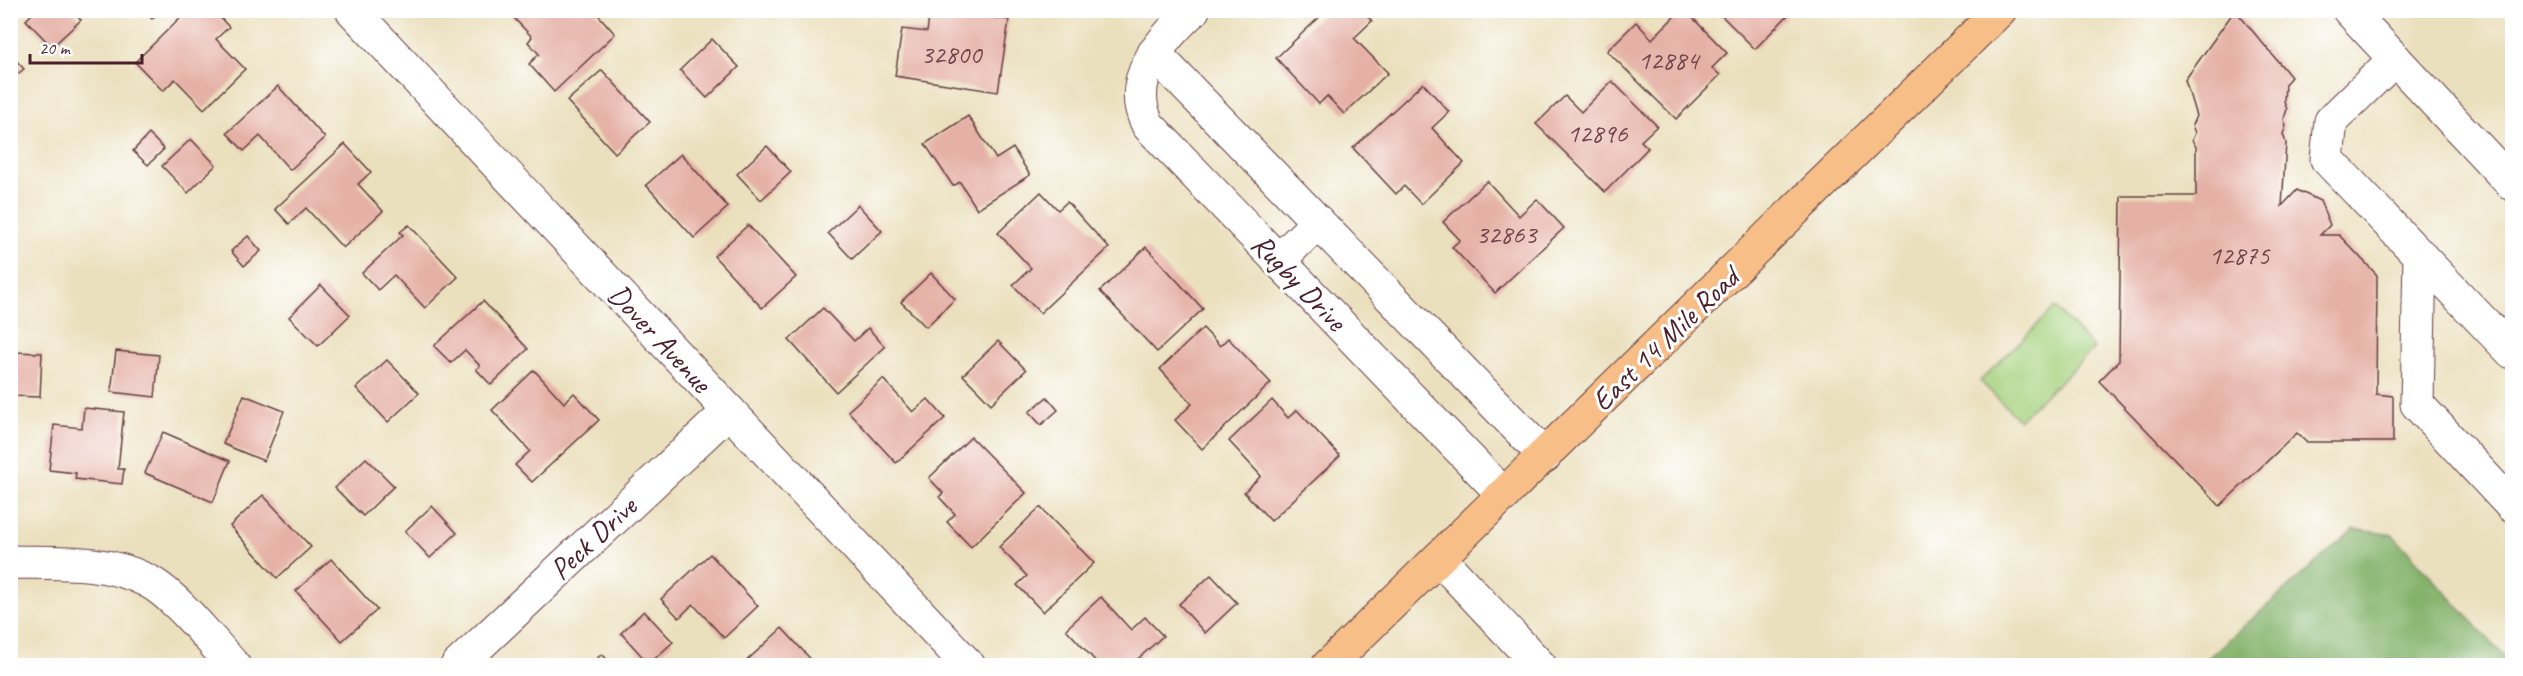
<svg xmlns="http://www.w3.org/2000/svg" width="2523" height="676" viewBox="0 0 2523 676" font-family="Caveat,sans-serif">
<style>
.green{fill:#a5d17d;stroke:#787854;stroke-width:1.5}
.forest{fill:#84b36c;stroke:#67694c;stroke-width:1.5}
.building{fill:#e5b0a5}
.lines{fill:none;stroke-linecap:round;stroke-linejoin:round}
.minor-casing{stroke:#623c41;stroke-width:35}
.major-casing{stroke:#623c41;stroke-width:35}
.minor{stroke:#fff;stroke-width:33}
.major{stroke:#f7be88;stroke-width:33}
.labels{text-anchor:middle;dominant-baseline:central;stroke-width:6;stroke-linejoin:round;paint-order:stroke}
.number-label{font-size:27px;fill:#71434a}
.street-label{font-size:30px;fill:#4a1f2b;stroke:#fff}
</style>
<rect width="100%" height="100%" fill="#fff"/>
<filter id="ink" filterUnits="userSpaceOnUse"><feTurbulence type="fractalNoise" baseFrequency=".0167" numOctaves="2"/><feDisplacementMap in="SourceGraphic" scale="12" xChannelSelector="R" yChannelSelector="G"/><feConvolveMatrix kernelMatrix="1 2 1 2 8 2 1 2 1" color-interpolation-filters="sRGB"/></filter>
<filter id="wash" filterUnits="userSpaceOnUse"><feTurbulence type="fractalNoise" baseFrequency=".008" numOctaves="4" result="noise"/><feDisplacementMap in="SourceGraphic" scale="24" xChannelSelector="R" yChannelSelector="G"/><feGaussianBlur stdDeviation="1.35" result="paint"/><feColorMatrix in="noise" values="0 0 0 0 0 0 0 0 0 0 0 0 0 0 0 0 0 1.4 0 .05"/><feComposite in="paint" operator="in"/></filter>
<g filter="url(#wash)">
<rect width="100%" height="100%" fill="#ebe0be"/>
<path class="green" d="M2055,307L2094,349L2019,420L1980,381Z"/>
<path class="forest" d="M2354,529L2393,535L2512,665H2200Z"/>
<g id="blocks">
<g class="building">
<path d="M36,10H71L81,20L52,47L26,20Z"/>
<path d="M144,10H161L152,19Z"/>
<path d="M188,10H213L229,27L216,39L245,69L204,109L175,79L163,91L135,62Z"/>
<path d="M476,10H489L482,17Z"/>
<path d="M519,10H594L615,34L554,92L529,64L539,54L528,42L532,37L512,16Z"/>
<path d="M930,10H996L995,18L1009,20L998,92L895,76L902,29L927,32Z"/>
<path d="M1327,10H1361L1372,21L1354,38L1388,73L1344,114L1327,96L1319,104L1276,58Z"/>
<path d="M1681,10H1685L1727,53L1712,68L1720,75L1676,119L1607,51L1636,22L1652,39Z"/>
<path d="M1716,10H1793L1755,49Z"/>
<path d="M2235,10L2291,77L2285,84L2284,102L2287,109L2284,119L2286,126L2283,134L2286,143L2282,206L2297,190L2320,201L2330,225L2320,235H2339L2377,275L2376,394L2393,396V442H2306L2297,433L2220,506L2099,381L2119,361L2121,196H2196V147L2192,140L2195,133L2192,125L2196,116L2185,80Z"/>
<path d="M712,39L739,67L707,98L680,70Z"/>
<path d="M10,54L24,69L10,80Z"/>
<path d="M602,70L650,122L615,153L567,101Z"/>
<path d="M1612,81L1657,126L1641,141L1648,148L1605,192L1536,124L1565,96L1581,112Z"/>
<path d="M1423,83L1449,112L1432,128L1464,163L1421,204L1404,186L1396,194L1353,148Z"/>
<path d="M278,86L325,138L290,170L260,136L244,151L227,133Z"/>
<path d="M968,116L996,159L1013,148L1030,175L977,209L960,182L953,186L925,144Z"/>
<path d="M149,134L164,149L148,165L133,151Z"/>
<path d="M191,139L216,165L188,193L162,166Z"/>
<path d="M345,144L371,172L358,184L383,211L343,248L306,208L289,224L275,209Z"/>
<path d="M767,146L791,172L761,200L737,174Z"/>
<path d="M681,154L728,207L694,238L646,185Z"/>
<path d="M1487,181L1519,216L1537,199L1564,228L1495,293L1452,247L1460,240L1443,222Z"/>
<path d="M10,190L17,233L10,234Z"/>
<path d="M1041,192L1058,210L1067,202L1109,248L1040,313L1013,285L1031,268L998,233Z"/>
<path d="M858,205L882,231L852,259L828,233Z"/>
<path d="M409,225L458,277L425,308L394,275L378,290L362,273L403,235L400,232Z"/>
<path d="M748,225L796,277L762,308L714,256Z"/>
<path d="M248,236L261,251L244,266L231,251Z"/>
<path d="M1146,247L1203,309L1157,352L1100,291Z"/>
<path d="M931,273L955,299L926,327L901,302Z"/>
<path d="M321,285L350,315L318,346L289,317Z"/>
<path d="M10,296H14L13,338H10Z"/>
<path d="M483,301L528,349L491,385L476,369L480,366L465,350L451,363L434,346Z"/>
<path d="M823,308L854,341L868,328L885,347L836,392L789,340Z"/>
<path d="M1203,328L1220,346L1228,338L1271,383L1202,449L1175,420L1192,404L1160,369Z"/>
<path d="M998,341L1026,370L991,404L963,375Z"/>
<path d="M116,351L159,355L155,397L111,392Z"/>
<path d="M10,352L42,353L40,397L10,396Z"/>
<path d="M387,360L419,393L388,422L356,388Z"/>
<path d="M534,370L564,403L574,393L599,420L532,482L515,465L530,451L492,410Z"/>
<path d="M883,379L913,412L928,399L945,418L896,463L848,411Z"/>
<path d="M244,395L284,411L264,461L223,444Z"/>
<path d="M1047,397L1058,410L1041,425L1029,412Z"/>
<path d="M1272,400L1288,418L1297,410L1340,456L1271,521L1244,492L1261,476L1229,441Z"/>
<path d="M84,408L124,412L118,469H124L122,484L75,479L76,473L49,470L54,425L82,428Z"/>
<path d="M163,432L230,461L213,502L145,473Z"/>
<path d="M971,437L1026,493L971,547L947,522L955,514L939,497L943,493L929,478Z"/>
<path d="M366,458L394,486L363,516L335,488Z"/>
<path d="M263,495L311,547L277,578L230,526Z"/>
<path d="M432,506L457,533L430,558L405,531Z"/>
<path d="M1040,507L1094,563L1043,612L1017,585L1027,576L999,547Z"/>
<path d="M710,554L758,606L724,638L693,604L679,618L661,599Z"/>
<path d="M331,559L377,610L342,641L296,591Z"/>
<path d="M1211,575L1237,603L1205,633L1179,604Z"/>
<path d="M1101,597L1131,630L1145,617L1163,636L1130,666H1100L1066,629Z"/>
<path d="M644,611L673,642L649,664L621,633Z"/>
<path d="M782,628L817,666H741Z"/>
<path d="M602,654L613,666H589Z"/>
</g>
</g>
</g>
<g filter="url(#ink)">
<use href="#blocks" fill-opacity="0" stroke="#623c41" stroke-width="1.5"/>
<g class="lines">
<defs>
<g id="minor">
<path d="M352,10L969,666"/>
<path d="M1193,10C1161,40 1124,80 1148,125L1504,495"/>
<path d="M2349,10L2512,184"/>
<path d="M1154,53L1545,456"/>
<path d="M2395,59L2331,121L2327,159L2512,352"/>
<path d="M2420,255L2417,404L2512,506"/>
<path d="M1278,261L1318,222"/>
<path d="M1439,558L1540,666"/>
<path d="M10,562C56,563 104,559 146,580C175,594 210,640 234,666"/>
<path d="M457,666L729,411"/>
</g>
<path id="major" d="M1328,666L2000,10"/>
</defs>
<use href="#minor" class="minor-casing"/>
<use href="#major" class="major-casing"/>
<use href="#minor" class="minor"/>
<use href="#major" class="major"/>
</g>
</g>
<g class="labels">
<g class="number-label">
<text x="951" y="54">32800</text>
<text x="1668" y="60">12884</text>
<text x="1597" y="133">12896</text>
<text x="1506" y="234">32863</text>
<text x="2239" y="255">12875</text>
</g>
<g class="street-label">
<text transform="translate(1299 282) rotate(46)">Rugby Drive</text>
<text transform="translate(660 338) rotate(47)">Dover Avenue</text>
<text transform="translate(1665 339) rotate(-44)">East 14 Mile Road</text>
<text transform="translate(593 538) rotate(-43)">Peck Drive</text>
</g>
</g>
<rect width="2523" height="676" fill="none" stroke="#fff" stroke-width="36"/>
<path d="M30 54v9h112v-9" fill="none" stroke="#4a1f2b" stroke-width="3"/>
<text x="39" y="54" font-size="18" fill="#4a1f2b" stroke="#ffffff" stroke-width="4.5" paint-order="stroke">20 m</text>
</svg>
